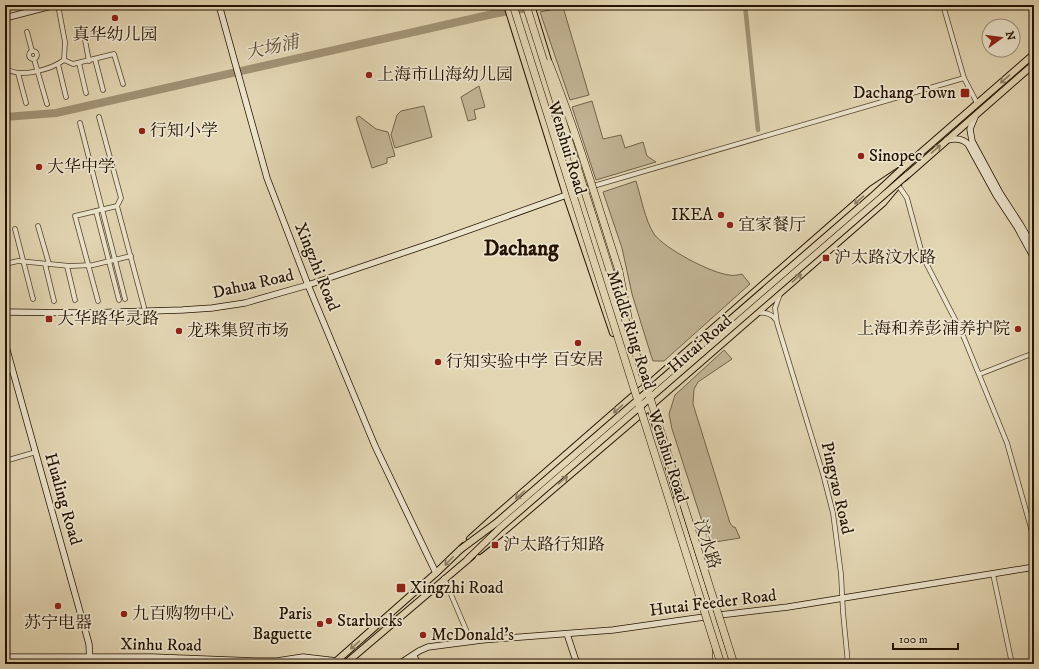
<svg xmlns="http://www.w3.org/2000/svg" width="1039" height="669" viewBox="0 0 1039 669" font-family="'IM FELL DW Pica','Noto Serif SC',serif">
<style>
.green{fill:#c2b494;stroke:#72634a}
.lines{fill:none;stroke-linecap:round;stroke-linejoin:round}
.canal{stroke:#a19375;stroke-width:4.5}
.river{stroke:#a19375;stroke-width:8}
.street-casing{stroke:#53432c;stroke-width:5.5}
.secondary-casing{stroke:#231200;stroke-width:7}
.primary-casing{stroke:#231200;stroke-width:8}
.highway-casing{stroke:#231200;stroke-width:8}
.street{stroke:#ece4cd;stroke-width:4}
.secondary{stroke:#ece4cd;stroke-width:5.5}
.primary{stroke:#e2d5b2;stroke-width:6}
.highway{stroke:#e2d5b2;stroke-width:7}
.primary-bridge-casing{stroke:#231200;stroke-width:8;stroke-linecap:butt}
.highway-bridge-casing{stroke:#231200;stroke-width:8;stroke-linecap:butt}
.primary-bridge{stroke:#e2d5b2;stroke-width:6}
.highway-bridge{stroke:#e2d5b2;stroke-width:7}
.oneway{stroke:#8c7d62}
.poi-dot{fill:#8f2418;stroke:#ece4cd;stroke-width:1.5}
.labels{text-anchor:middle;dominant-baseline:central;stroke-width:3.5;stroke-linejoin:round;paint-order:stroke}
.poi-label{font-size:17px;fill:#231200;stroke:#ece4cd;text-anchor:start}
.street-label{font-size:17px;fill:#231200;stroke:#ece4cd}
.water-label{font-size:18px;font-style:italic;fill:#5c4c35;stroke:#ece4cd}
.district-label{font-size:21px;font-weight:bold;fill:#231200;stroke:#ece4cd}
</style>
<rect width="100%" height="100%" fill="#e2d5b2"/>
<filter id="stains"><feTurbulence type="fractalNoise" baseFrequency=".005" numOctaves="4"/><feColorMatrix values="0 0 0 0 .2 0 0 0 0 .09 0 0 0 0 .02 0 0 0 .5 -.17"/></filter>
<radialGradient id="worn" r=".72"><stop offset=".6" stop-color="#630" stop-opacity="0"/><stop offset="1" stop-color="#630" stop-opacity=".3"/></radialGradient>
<g class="green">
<path d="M563,7L589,95L570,100L540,12Z"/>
<path d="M479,86L485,107L474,110L476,119L468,121L461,97Z"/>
<path d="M592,101L603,139L621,135L625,148L643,142L647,156L656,162L596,180L572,107Z"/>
<path d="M424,106L432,137L395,148L391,135L397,115L401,111Z"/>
<path d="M359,116L376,129L388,132L395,156L387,158V163L372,168L356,118Z"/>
<path d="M636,181C641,197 645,220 654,234C665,249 711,273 729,275C733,276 738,275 742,274L750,284L664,361H653L650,352L632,294L622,248L603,192Z"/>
<path d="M724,350L732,359L698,382L694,389L693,404L730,523L733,527H735L740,538L709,543L672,429L669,414L675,395Z"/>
</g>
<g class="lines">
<path class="canal" d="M745,5L758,130"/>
<path class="river" d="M5,117L56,113L493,14L545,5"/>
<defs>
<g id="street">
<path d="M943,5L964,78L977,103"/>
<path d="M27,32L32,51"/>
<path d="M85,40L89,61"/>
<circle cx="33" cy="55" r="4"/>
<path d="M34,59L47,104"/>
<path d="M95,59L103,90"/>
<path d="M64,60L73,64L114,54L123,84"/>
<path d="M79,63L86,93"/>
<path d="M58,64L66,97"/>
<path d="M5,67C17,80 52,69 64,60L65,42L58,5"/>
<path d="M18,73L26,103"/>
<path d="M99,117L121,198L117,206L144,307"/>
<path d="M80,123L125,299"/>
<path d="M91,166L111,160"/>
<path d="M898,185L907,198L923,257L962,333L1007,443L1034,539"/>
<path d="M590,187L964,78"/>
<path d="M96,211L119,300"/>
<path d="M38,226L49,264"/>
<path d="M15,229L33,299"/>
<path d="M5,264L18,261L70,266L93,265L131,256"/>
<path d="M45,264L54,301"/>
<path d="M67,266L75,300"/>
<path d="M780,294L775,308L777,323L823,474L833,513L841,574L843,612L848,664"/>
<path d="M98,301L75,216L117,206"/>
<path d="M758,313C765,312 772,314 776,320"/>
<path d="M980,374L1034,353"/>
<path d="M5,461L36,452"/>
<path d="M993,574L1012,664"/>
<path d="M444,578L467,632L469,641"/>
<path d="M715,664V651"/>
</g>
<g id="secondary">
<path d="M219,5L267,178L308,285L375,446L436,573"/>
<path d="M5,18L55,5"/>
<path d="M975,117L970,129L972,141L1000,193L1020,224L1034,248"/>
<path d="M947,140C955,138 962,138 968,144L996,195L1017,227L1034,258"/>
<path d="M5,312L86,313L182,310L212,308L245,303L308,285L438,241L586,188"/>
<path d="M5,343L89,644L90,664"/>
<path d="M567,634L577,664"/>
<path d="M414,655L417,664"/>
<path d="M5,657H152L255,661H277L303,657L337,661L339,664"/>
<path d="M399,664L419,651L428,647L482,640L613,630L711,616L788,607L1034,567"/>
</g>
<g id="primary">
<path d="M507,5L566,194L613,333"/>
<path d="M531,5L550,67"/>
<path d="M904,178L1034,64"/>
<path d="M649,404L680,504"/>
<path d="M675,501L727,664"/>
<path d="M470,539L492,519L634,395L648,385L872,189L902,169L1034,54"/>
<path d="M479,551L503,532L654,403L883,203L898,185"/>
<path d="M333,664L436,573L464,546"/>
<path d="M345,664L472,556"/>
</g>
<path id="highway" d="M619,271L629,322"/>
</defs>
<use href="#street" class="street-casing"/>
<use href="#secondary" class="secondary-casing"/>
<use href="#primary" class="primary-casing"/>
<use href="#highway" class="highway-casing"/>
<use href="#street" class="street"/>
<use href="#secondary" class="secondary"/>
<use href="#primary" class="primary"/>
<use href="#highway" class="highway"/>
<defs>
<g id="primary-bridge">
<path d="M461,549L496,523L875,194L902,169"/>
<path d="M468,559L500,528L907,175"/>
</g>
<g id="highway-bridge">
<path d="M513,5L721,664"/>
<path d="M526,5L734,664"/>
<path d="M549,63C576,131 597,202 619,271"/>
</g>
</defs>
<use href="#primary-bridge" class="primary-bridge-casing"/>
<use href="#highway-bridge" class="highway-bridge-casing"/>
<use href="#primary-bridge" class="primary-bridge"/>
<use href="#highway-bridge" class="highway-bridge"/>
</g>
<defs><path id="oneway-shaft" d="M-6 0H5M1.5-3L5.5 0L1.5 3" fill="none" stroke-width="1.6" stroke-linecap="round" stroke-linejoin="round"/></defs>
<g class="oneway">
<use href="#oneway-shaft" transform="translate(1005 79) rotate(139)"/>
<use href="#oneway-shaft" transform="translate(936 149) rotate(-41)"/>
<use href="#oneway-shaft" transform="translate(859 200) rotate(139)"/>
<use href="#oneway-shaft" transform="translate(797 278) rotate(-41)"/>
<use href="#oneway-shaft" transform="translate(618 409) rotate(139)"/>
<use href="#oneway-shaft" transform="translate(563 480) rotate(-41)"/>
<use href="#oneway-shaft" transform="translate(520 495) rotate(139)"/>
<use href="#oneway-shaft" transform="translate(449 561) rotate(135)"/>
<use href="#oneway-shaft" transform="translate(355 645) rotate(139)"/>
</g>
<g class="poi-dot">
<circle cx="115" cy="18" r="4"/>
<circle cx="369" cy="75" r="4"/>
<rect x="960" y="88" width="10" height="10" rx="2"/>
<circle cx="142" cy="131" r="4"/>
<circle cx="861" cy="156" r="4"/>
<circle cx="39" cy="167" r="4"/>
<circle cx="721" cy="215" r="4"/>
<circle cx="730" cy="225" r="4"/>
<rect x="822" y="254" width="8" height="8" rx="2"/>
<rect x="45" y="315" width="8" height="8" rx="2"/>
<circle cx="1018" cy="329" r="4"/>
<circle cx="179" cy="331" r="4"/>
<circle cx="578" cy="343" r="4"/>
<circle cx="438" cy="362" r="4"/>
<rect x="491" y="541" width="8" height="8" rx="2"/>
<rect x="396" y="583" width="10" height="10" rx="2"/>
<circle cx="58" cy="606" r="4"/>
<circle cx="124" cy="614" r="4"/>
<circle cx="329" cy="621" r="4"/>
<circle cx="320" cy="624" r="4"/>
<circle cx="423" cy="635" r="4"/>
</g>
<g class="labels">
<g class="poi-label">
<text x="115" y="35" text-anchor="middle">真华幼儿园</text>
<text x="377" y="75">上海市山海幼儿园</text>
<text x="956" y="93" text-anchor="end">Dachang Town</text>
<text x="150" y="131">行知小学</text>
<text x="869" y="156">Sinopec</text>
<text x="47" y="167">大华中学</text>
<text x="713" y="215" text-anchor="end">IKEA</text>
<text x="738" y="225">宜家餐厅</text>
<text x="834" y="258">沪太路汶水路</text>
<text x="57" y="319">大华路华灵路</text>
<text x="1010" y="329" text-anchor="end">上海和养彭浦养护院</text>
<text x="187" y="331">龙珠集贸市场</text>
<text x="578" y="360" text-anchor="middle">百安居</text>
<text x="446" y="362">行知实验中学</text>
<text x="503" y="545">沪太路行知路</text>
<text x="410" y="588">Xingzhi Road</text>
<text x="132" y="614">九百购物中心</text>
<text x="312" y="614" text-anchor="end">Paris<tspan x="312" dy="20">Baguette</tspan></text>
<text x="337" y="621">Starbucks</text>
<text x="58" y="623" text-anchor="middle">苏宁电器</text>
<text x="431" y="635">McDonald's</text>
</g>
<g class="street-label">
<text transform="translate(567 148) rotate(73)">Wenshui Road</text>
<text transform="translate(317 267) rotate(68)">Xingzhi Road</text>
<text transform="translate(253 284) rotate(-13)">Dahua Road</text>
<text transform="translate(631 330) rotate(72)">Middle Ring Road</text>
<text transform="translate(700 344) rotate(-41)">Hutai Road</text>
<text transform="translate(668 456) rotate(72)">Wenshui Road</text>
<text transform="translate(837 488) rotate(77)">Pingyao Road</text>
<text transform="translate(63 499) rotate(74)">Hualing Road</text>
<text transform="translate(707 544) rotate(72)">汶水路</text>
<text transform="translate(713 603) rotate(-7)">Hutai Feeder Road</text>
<text transform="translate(161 645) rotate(1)">Xinhu Road</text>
</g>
<g class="water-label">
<text transform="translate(272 48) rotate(-13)">大场浦</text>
</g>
<g class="district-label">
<text x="521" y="249">Dachang</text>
</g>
</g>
<rect width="1039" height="669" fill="none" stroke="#e2d5b2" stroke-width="20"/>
<rect x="6" y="6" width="1027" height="657" fill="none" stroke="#231200" stroke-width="2"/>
<rect x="10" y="10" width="1019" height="649" fill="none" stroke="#231200"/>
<g transform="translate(1001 38) rotate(76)"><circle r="19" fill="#ece4cd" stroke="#9c907b"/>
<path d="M0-3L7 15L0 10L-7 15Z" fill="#8f2418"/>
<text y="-6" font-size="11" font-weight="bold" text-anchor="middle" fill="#231200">N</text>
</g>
<path d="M893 643v6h65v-6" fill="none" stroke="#231200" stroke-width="2"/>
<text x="899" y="643" font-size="12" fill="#231200" stroke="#ece4cd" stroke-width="3" paint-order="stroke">100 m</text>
<rect width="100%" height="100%" filter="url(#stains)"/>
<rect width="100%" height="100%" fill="url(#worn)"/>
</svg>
